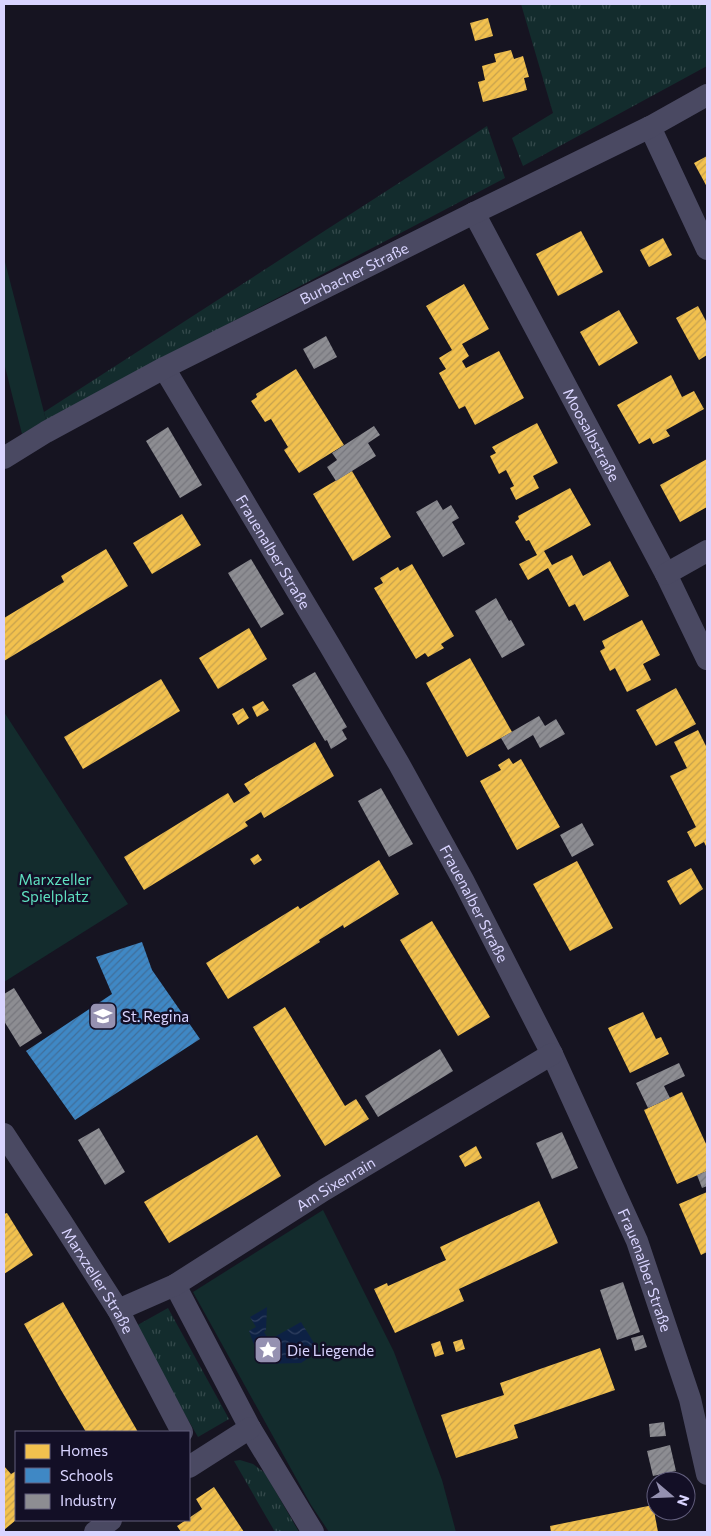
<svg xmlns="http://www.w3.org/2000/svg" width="711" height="1536" viewBox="0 0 711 1536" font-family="Commissioner,sans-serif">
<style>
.grass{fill:url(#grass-tufts)}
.green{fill:#132c2d}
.water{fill:url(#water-waves)}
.homes{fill:url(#homes-hatch)}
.schools{fill:url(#schools-hatch)}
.industry{fill:url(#industry-hatch)}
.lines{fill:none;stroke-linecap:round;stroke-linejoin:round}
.minor{stroke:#4a4962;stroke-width:22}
.labels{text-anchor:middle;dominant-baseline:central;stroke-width:5;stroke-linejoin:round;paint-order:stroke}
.street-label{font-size:15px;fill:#d9d4ff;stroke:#130f26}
.park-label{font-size:15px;fill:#5fe0c0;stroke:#130f26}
.poi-label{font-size:15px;fill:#d9d4ff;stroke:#130f26;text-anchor:start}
</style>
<defs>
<pattern id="grass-tufts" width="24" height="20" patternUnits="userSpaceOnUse" patternTransform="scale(1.25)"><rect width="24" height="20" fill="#132c2d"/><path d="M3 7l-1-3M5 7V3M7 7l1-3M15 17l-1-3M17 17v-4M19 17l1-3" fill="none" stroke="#354a4c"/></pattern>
<pattern id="water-waves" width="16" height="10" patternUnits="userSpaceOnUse" patternTransform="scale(1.25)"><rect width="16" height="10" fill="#0d2144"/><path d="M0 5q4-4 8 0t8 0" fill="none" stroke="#304060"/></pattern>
<pattern id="homes-hatch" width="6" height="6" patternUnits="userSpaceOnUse" patternTransform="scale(1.25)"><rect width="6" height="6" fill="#f2c14e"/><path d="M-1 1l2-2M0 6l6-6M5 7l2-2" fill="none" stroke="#c6a14e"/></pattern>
<pattern id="schools-hatch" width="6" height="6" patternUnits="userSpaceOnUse" patternTransform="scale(1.25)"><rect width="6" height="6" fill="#3f88c5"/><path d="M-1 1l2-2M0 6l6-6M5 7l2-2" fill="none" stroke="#406f9b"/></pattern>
<pattern id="industry-hatch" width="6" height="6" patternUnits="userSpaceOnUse" patternTransform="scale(1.25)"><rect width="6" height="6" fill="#8d8d92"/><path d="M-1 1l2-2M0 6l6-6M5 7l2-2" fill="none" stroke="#76767d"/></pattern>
</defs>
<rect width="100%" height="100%" fill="#161421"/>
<g class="grass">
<path d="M521,4H707V66L523,166L512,138L553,113Z"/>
<path d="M487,126L505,178L46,420L44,412Z"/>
<path d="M168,1308L229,1419L198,1437L134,1327Z"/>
<path d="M240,1460L253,1464L265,1473L299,1532H275L234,1461Z"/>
</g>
<g class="green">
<path d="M4,258L46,420L22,434L4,363Z"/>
<path d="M4,712L128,904L4,982Z"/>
<path d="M323,1210L394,1352L442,1480L456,1532H329L311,1505L193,1292Z"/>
</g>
<path class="water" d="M267,1307L266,1330L264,1332L269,1340L301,1322L319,1351L301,1363L261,1364L249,1331L256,1327L250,1317Z"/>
<g class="homes">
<path d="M488,18L493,36L475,41L470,23Z"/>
<path d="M511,50L514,59L523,56L529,77L524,78L527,90L483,102L478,82L485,80L482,66L496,62L494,54Z"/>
<path d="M707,156V187L694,163Z"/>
<path d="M581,231L603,272L558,296L536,254Z"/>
<path d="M663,238L672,255L649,267L640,250Z"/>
<path d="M464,284L489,329L462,344L469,356L462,361L466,368L499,351L524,398L475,425L465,406L459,409L439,373L446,369L439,358L452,350L426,306Z"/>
<path d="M698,306L707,323V355L699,360L676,318Z"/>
<path d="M619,310L638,343L599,366L580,332Z"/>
<path d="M296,369L344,445L299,473L284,450L288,447L271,419L265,422L251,401L257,397L256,394Z"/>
<path d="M671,375L682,397L694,391L704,409L666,430L670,436L653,444L650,438L639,444L617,405Z"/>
<path d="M537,423L558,463L533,476L539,488L516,500L510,488L514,486L506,470L499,474L490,456L496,453L492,447Z"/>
<path d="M707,459V507L680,522L660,485Z"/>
<path d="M352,471L391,537L353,561L313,494Z"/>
<path d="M570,488L591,525L544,551L552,565L572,555L583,576L610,561L629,596L584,621L575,604L569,607L548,568L528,580L519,564L537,555L529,540L526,541L515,522L519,519L518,516Z"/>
<path d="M182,514L201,545L152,574L133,543Z"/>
<path d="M106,549L128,586L4,661V618L64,582L61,576Z"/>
<path d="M412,564L454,636L441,644L444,648L428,657L425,653L416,659L374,588L383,583L380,578L398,567L400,571Z"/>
<path d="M642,620L660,655L643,664L651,680L627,692L615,668L610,671L600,651L605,648L602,641Z"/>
<path d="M249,628L267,659L218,689L199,658Z"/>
<path d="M470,658L512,732L467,757L426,683Z"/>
<path d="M161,679L180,711L83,769L64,737Z"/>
<path d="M676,688L696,724L656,746L636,710Z"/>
<path d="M263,701L269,710L257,717L252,707Z"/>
<path d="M243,708L249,718L238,725L232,714Z"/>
<path d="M698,730L707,748V848L704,842L695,847L687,832L696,827L670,776L687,768L674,742Z"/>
<path d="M315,742L334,776L264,818L261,812L245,822L248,826L144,890L124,857L228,793L234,803L250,793L244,784Z"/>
<path d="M509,758L513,764L521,759L560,827L517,850L480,781L501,770L498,765Z"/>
<path d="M258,854L262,860L254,865L250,859Z"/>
<path d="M379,860L399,894L344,928L343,925L319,940L320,942L228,999L206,963L298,906L300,909Z"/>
<path d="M577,861L613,928L570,951L533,884Z"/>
<path d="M691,868L703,889L680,905L667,881Z"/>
<path d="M432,921L490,1017L458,1036L400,940Z"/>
<path d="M285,1007L345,1106L356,1099L369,1119L325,1146L253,1027Z"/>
<path d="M643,1012L656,1039L661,1037L669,1054L630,1073L608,1028Z"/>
<path d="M682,1092L707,1146V1171L677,1184L644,1110Z"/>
<path d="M257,1135L281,1176L169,1243L144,1202Z"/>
<path d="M476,1146L482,1158L465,1167L459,1156Z"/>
<path d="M707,1192V1252L701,1255L679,1204Z"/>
<path d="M539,1201L558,1243L459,1289L464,1301L395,1333L374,1289L387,1283L388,1286L446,1260L440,1247Z"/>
<path d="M7,1213L33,1255L4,1274V1214Z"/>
<path d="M63,1302L101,1368L138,1432H86L61,1390L24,1324Z"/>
<path d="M462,1339L465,1349L456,1352L453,1342Z"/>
<path d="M440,1341L444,1354L435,1357L431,1344Z"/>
<path d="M600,1348L615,1390L514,1425L518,1438L456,1458L441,1415L504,1395L500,1383Z"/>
<path d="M4,1466L11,1474L16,1471V1520L4,1530Z"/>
<path d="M214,1487L244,1532H181L177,1526L186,1520H189V1518L202,1509L196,1499Z"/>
<path d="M653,1505L658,1532H551L550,1526Z"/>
</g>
<path class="schools" d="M142,942L152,970L200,1039L75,1120L26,1051L112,994L96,957Z"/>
<g class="industry">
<path d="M326,336L337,357L314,369L303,349Z"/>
<path d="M374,426L380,435L368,443L376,456L336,481L327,467L337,460L332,453Z"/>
<path d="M168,427L202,485L180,498L146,441Z"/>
<path d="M437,500L443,510L451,505L459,518L452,522L465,544L443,557L416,512Z"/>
<path d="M251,559L284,614L261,628L228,573Z"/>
<path d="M496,598L509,621L511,620L525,645L502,658L475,611Z"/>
<path d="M315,672L347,727L342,730L347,739L331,749L327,740L325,741L292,685Z"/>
<path d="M539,716L545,726L556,719L565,734L540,748L533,735L508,750L501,738Z"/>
<path d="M381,788L413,844L389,857L358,801Z"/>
<path d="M582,823L594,845L572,857L560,835Z"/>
<path d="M14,988L42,1033L20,1047L4,1021V994Z"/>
<path d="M440,1049L453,1071L378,1117L365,1096Z"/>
<path d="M679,1063L685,1076L664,1086L670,1098L648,1108L636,1083Z"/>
<path d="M99,1128L125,1172L105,1185L78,1140Z"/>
<path d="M562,1132L578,1168L552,1179L536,1143Z"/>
<path d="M707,1171V1186L702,1188L697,1175Z"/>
<path d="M623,1282L640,1332L617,1340L600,1290Z"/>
<path d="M643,1335L647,1347L635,1351L631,1338Z"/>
<path d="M664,1422L666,1436L650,1437L649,1424Z"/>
<path d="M670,1445L676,1471L653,1476L647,1451Z"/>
</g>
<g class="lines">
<g class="minor">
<path d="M650,127L707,249"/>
<path id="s1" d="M474,213L666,574L707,659"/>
<path id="s2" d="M164,368L330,646L399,764L463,880L552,1054L637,1241L690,1399L707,1474"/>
<path id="s3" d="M4,458L46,432L164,368L474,213L650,127L707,95"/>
<path d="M666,574L707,551"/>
<path id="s4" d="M4,1134L61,1221L118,1310L182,1432"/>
<path d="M175,1285L250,1428L313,1532"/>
<path id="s5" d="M118,1310L175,1285L324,1190L552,1054"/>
<path d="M189,1467L250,1428"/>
<path d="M95,1532L111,1520"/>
</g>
</g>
<defs>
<symbol id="school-square" viewBox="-11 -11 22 22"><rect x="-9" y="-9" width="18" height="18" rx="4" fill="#9591b1" stroke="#130f26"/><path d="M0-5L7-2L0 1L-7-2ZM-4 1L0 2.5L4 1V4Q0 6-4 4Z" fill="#fff"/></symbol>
<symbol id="sight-square" viewBox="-11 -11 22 22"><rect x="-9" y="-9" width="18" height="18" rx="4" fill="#9591b1" stroke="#130f26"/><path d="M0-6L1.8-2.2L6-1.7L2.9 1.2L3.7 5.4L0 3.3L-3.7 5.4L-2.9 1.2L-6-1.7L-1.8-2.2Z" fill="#fff"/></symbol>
</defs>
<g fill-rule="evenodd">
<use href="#school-square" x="87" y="1000" width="32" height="32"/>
<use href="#sight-square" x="252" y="1334" width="32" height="32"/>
</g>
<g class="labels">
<g class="street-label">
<text stroke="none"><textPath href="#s3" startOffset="396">Burbacher Straße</textPath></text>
<text stroke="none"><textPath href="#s1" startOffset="251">Moosalbstraße</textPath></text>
<text stroke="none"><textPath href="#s2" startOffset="214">Frauenalber Straße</textPath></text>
<text stroke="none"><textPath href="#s2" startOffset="619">Frauenalber Straße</textPath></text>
<text stroke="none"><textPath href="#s5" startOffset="252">Am Sixenrain</textPath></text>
<text stroke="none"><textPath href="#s2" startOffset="1024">Frauenalber Straße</textPath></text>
<text stroke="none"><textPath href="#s4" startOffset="174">Marxzeller Straße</textPath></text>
</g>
<g class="park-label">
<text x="55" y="879">Marxzeller<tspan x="55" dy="17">Spielplatz</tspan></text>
</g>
<g class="poi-label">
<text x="122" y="1016">St. Regina</text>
<text x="287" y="1350">Die Liegende</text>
</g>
</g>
<rect width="711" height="1536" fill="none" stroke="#d9d4ff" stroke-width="10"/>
<rect x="15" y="1431" width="175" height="90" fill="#130f26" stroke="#625e7d"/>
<rect x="25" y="1444" width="25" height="15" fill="#f2c14e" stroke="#625e7d"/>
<text x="60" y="1456" font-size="15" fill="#d9d4ff">Homes</text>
<rect x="25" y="1468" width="25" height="15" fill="#3f88c5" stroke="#625e7d"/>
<text x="60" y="1481" font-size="15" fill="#d9d4ff">Schools</text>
<rect x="25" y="1494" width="25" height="15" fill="#8d8d92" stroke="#625e7d"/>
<text x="60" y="1506" font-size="15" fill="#d9d4ff">Industry</text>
<g transform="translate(671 1496) rotate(109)"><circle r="24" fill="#130f26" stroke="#625e7d"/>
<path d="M0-4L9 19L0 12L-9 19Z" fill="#9591b1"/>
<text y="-8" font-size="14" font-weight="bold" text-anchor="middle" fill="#d9d4ff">N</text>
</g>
</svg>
